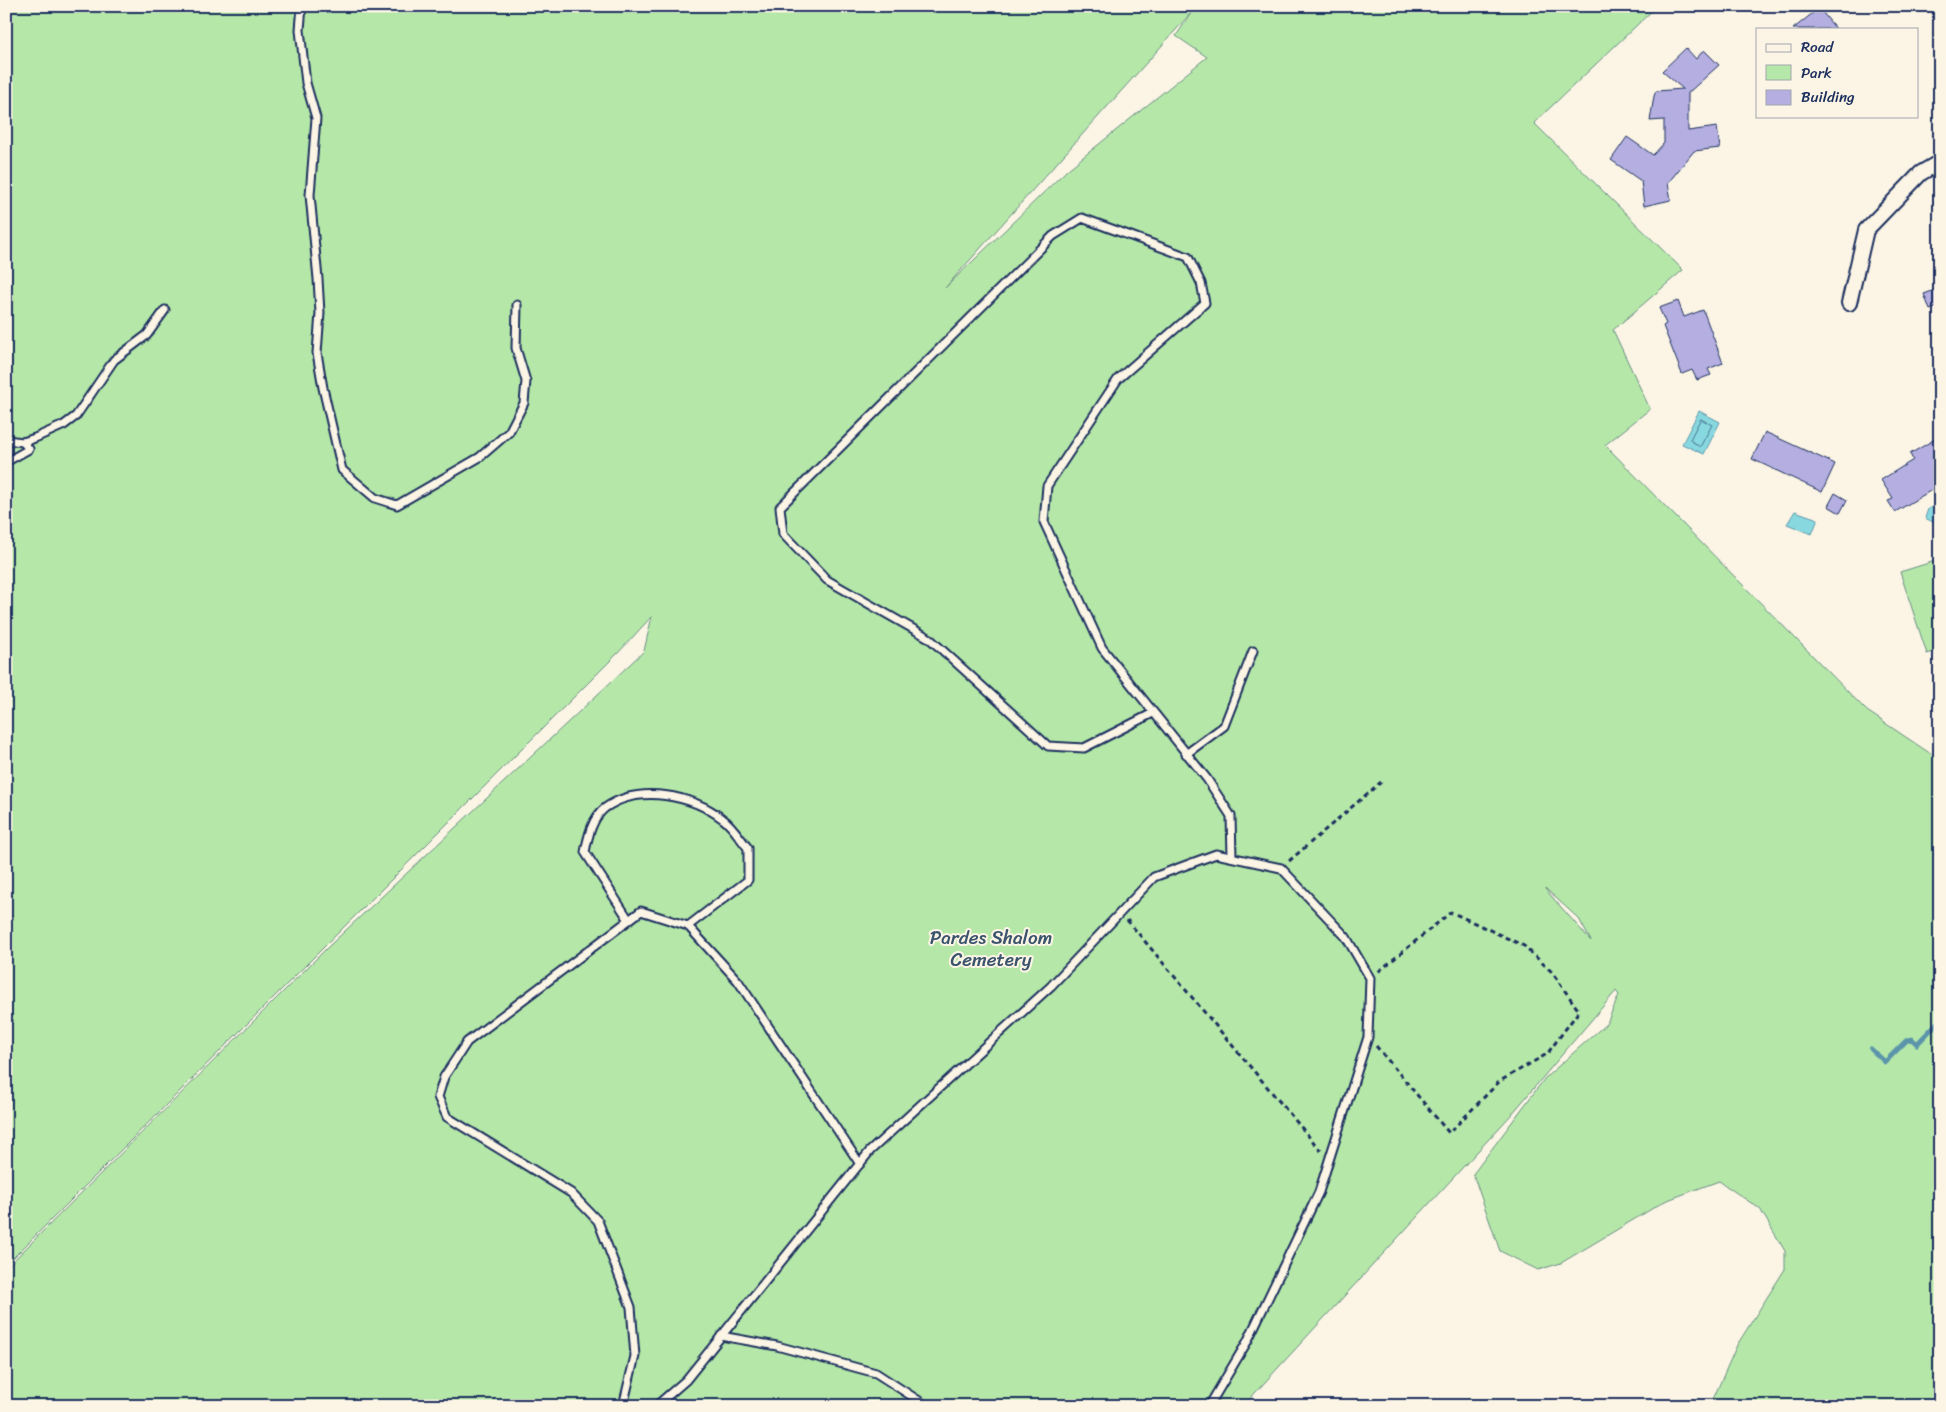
<svg xmlns="http://www.w3.org/2000/svg" width="1946" height="1412" viewBox="0 0 1946 1412" font-family="Sriracha,sans-serif">
<style>
.green{fill:#b5e8a8;stroke:#688c83;fill-rule:evenodd}
.water{fill:#88d9df;stroke:#5c95ab}
.lines{fill:none;stroke-linecap:round;stroke-linejoin:round}
.shore{stroke:#477392;stroke-width:1}
.stream{stroke:#5c95ab;stroke-width:5}
.building{fill:#b4afe0;stroke:#1b2f5e}
.lane-casing{stroke:#1b2f5e;stroke-width:11}
.street-casing{stroke:#1b2f5e;stroke-width:18}
.path{stroke:#1b2f5e;stroke-width:3;stroke-dasharray:5 4;stroke-linecap:butt}
.lane{stroke:#fcf5e5;stroke-width:7}
.street{stroke:#fcf5e5;stroke-width:14}
.labels{text-anchor:middle;dominant-baseline:central;stroke-width:4;stroke-linejoin:round;paint-order:stroke}
.park-label{font-size:19px;fill:#3a546d;stroke:#fcf5e5}
</style>
<rect width="100%" height="100%" fill="#fcf5e5"/>
<filter id="ink" filterUnits="userSpaceOnUse"><feTurbulence type="fractalNoise" baseFrequency=".02" numOctaves="2"/><feDisplacementMap in="SourceGraphic" scale="10" xChannelSelector="R" yChannelSelector="G"/><feConvolveMatrix kernelMatrix="1 2 1 2 8 2 1 2 1" color-interpolation-filters="sRGB"/></filter>
<g filter="url(#ink)">
<g class="green">
<path d="M6,6H1657L1534,123L1683,270L1613,330L1650,409L1605,445L1867,711L1940,760V1406H1710L1737,1345L1785,1269V1251L1760,1209L1719,1181L1665,1201L1561,1263L1538,1270L1500,1251L1473,1174L1545,1078L1607,1023L1619,995L1616,991L1511,1115L1243,1406H6V1268L329,946L644,651L652,616L619,652L6,1265ZM1191,13L1176,36L1207,57L1067,170L945,288ZM1545,888L1579,919L1591,941L1545,889Z"/>
<path d="M1935,561L1940,575V650L1927,654L1900,572Z"/>
</g>
<g class="water">
<path d="M1699,411L1720,422L1704,454L1682,444Z"/>
<path d="M1940,503V520L1933,522L1925,518L1928,509Z"/>
<path d="M1795,511L1818,519L1812,534L1787,524Z"/>
</g>
<g class="lines">
<path class="shore" d="M1701,419L1712,425L1700,447L1690,440Z"/>
<path class="stream" d="M1871,1049L1885,1062L1907,1040L1912,1039L1917,1044L1940,1020"/>
</g>
<g class="building">
<path d="M1819,8L1836,29H1793Z"/>
<path d="M1686,48L1696,59L1704,50L1719,65L1688,93V131L1717,127L1720,148L1694,151L1668,183L1671,200L1644,206L1641,181L1611,160L1627,137L1653,155L1664,143V120L1650,121L1654,96L1656,91L1683,89L1662,71Z"/>
<path d="M1940,288V306L1930,310L1924,294Z"/>
<path d="M1678,301L1684,317L1703,310L1723,363L1708,369L1711,375L1697,380L1692,370L1682,374L1663,326L1666,324L1659,308Z"/>
<path d="M1765,432L1835,464L1822,492L1752,459Z"/>
<path d="M1940,436V485L1895,512L1888,501L1893,499L1881,480L1913,460L1910,454Z"/>
<path d="M1835,493L1847,500L1840,513L1828,506Z"/>
</g>
<g class="lines">
<defs>
<g id="lane">
<path d="M302,6L300,30L306,83L316,118L310,195L318,279L320,313L317,353L323,388L342,470L375,498L397,505L480,457L509,432L524,403L526,381L516,348L517,305"/>
<path d="M6,440L23,442L35,438L64,425L76,416L114,360L147,335L165,310"/>
<path d="M6,462L29,449L23,442"/>
<path d="M1153,713L1084,748L1048,746L929,638L827,580L783,534L780,507L1053,236L1082,218L1188,257L1201,283L1205,303L1118,379L1047,486L1044,522L1102,648L1207,779L1231,816L1232,857"/>
<path d="M1186,754L1224,726L1253,651"/>
<path d="M629,920L585,852C588,837 592,818 605,808C639,784 692,795 723,819C733,826 740,839 748,848V880L688,926"/>
<path d="M721,1336L777,1346L876,1373L927,1406"/>
<path d="M623,1406L635,1356L631,1307L598,1221L571,1193L447,1117L438,1097L444,1077L467,1042L641,911L688,926L738,981L860,1164"/>
<path d="M656,1406L686,1380L870,1151L1051,986L1154,877L1216,854L1281,868L1346,937L1370,978L1368,1037L1319,1192L1247,1342L1209,1406"/>
</g>
<path id="street" d="M1849,303L1866,230L1921,173L1940,162"/>
</defs>
<use href="#lane" class="lane-casing"/>
<use href="#street" class="street-casing"/>
<g class="path">
<path d="M1289,861L1381,782"/>
<path d="M1127,920L1321,1151"/>
<path d="M1376,1046L1449,1133L1500,1081L1547,1054L1579,1011L1552,972L1524,946L1451,912L1378,972"/>
</g>
<use href="#lane" class="lane"/>
<use href="#street" class="street"/>
</g>
</g>
<g class="labels">
<g class="park-label">
<text x="991" y="937">Pardes Shalom<tspan x="991" dy="22">Cemetery</tspan></text>
</g>
</g>
<rect width="1946" height="1412" fill="none" stroke="#fcf5e5" stroke-width="25"/>
<rect x="12" y="12" width="1921" height="1387" fill="none" stroke="#1b2f5e" stroke-width="2" filter="url(#ink)"/>
<rect x="1756" y="28" width="162" height="90" fill="#fcf5e5" stroke="#a2a6af"/>
<rect x="1766" y="44" width="25" height="8" fill="#fcf5e5" stroke="#a2a6af"/>
<text x="1801" y="52" font-size="15" fill="#1b2f5e">Road</text>
<rect x="1766" y="65" width="25" height="15" fill="#b5e8a8" stroke="#a2a6af"/>
<text x="1801" y="78" font-size="15" fill="#1b2f5e">Park</text>
<rect x="1766" y="90" width="25" height="15" fill="#b4afe0" stroke="#a2a6af"/>
<text x="1801" y="102" font-size="15" fill="#1b2f5e">Building</text>
</svg>
